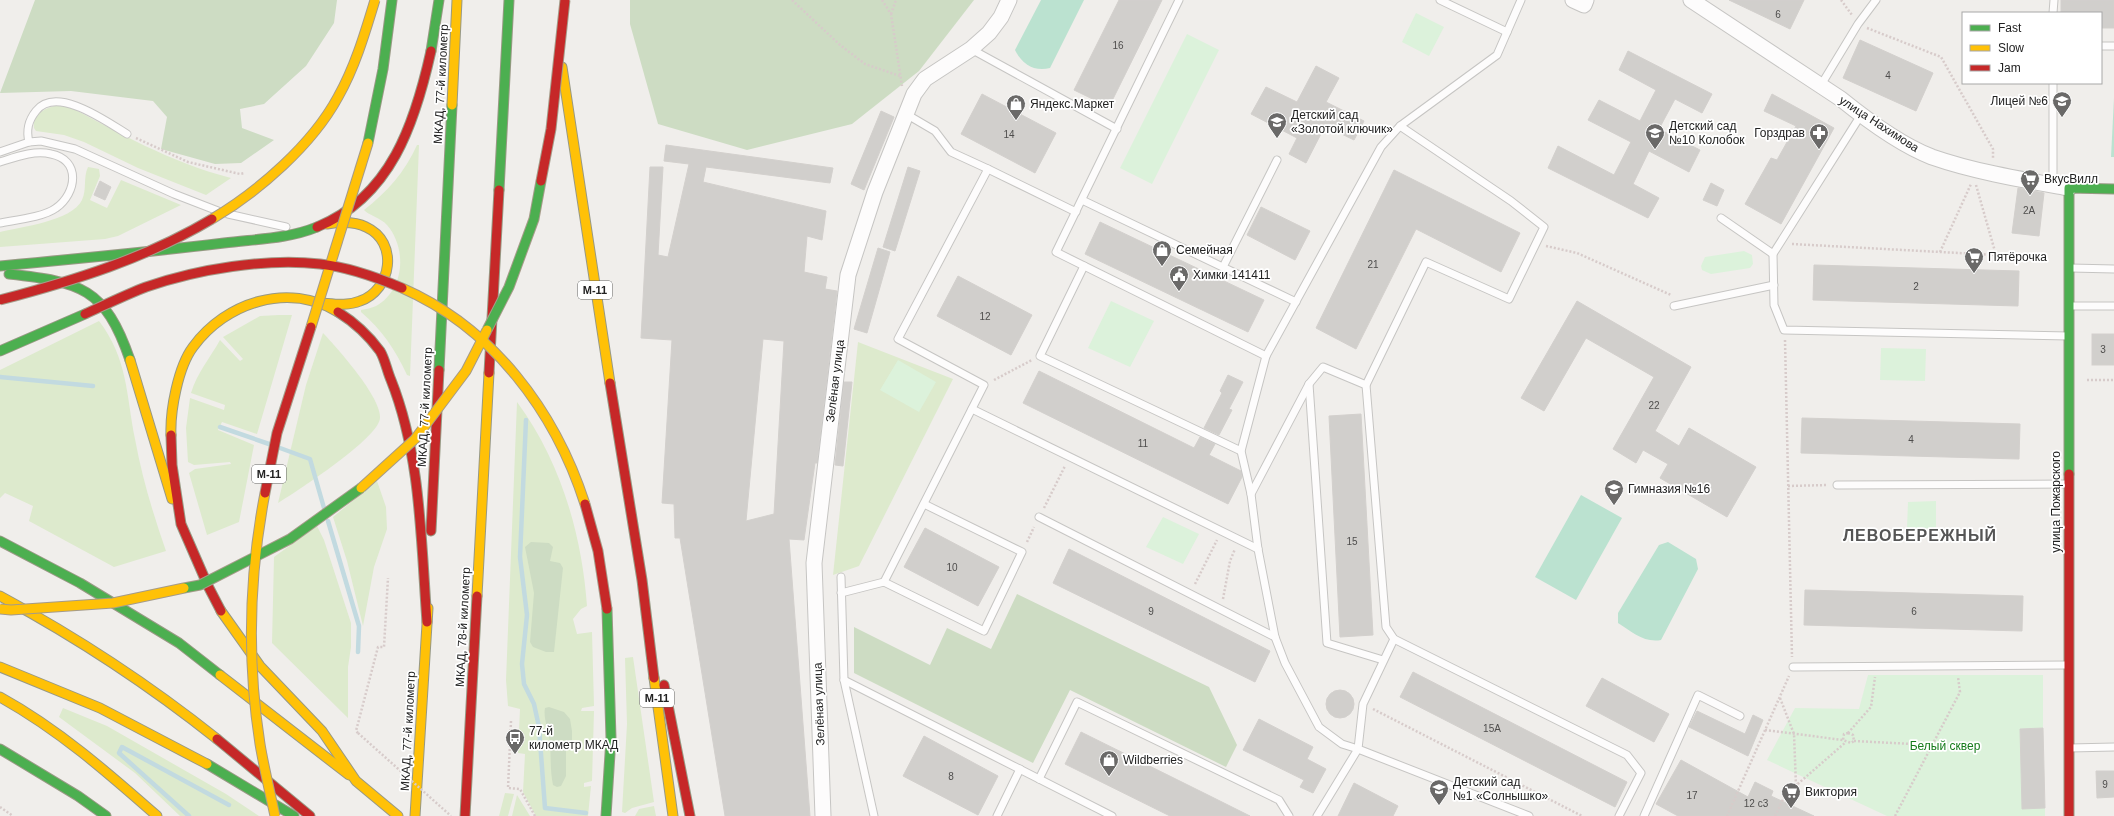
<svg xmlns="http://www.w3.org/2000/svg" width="2114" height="816" viewBox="0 0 2114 816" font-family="Helvetica,sans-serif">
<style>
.grass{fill:#ddeacd}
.forest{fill:#cddcc3}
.park{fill:#dcf2db}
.pitch{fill:#bbe2d0}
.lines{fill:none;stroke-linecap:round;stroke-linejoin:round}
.stream{stroke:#c2dae0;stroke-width:4.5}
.building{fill:#d1cfcc;stroke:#d3d0cd;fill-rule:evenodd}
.lane-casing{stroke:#c6c5c3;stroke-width:9}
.street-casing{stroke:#c6c5c3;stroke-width:17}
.fast-casing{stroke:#989984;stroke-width:11}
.slow-casing{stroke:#989984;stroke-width:11}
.jam-casing{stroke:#989984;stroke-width:11}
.path{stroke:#d7cbca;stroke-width:2.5;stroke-dasharray:2 2;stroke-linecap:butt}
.lane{stroke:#fdfcfc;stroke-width:7}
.street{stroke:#fdfcfc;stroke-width:15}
.fast{stroke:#4caf50;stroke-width:9}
.slow{stroke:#ffc107;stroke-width:9}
.jam{stroke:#c62828;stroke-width:9}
.fast-bridge-casing{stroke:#a59b89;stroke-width:11;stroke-linecap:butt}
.slow-bridge-casing{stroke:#a59b89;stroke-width:11;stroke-linecap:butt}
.jam-bridge-casing{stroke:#a59b89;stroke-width:11;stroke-linecap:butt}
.path-bridge{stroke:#d7cbca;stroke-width:2.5;stroke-dasharray:2 2;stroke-linecap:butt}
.fast-bridge{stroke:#4caf50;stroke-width:9}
.slow-bridge{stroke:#ffc107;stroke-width:9}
.jam-bridge{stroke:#c62828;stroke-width:9}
.labels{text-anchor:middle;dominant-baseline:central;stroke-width:3.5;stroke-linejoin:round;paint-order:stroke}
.number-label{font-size:10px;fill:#4e4d4c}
.shield{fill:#fff;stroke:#646464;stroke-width:1}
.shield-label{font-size:11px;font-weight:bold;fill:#222}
.street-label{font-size:12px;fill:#222;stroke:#fff}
.poi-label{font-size:12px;fill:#222;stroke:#fff;text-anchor:start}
.park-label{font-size:12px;fill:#157b1b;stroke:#fff}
.district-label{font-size:16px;font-weight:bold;letter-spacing:1px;fill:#555;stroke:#fff}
</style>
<rect width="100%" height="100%" fill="#f0eeeb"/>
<g class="grass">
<path d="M64,104C120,133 169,162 231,178L206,195L138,168L84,142L64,135L36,131L34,128C32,111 51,106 64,104Z"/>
<path d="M417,145H419L410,376L407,375C395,349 382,330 361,312V310C366,309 372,308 376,306C405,290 407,248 387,225C381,218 368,215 364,210C387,192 405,172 417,145Z"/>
<path d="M88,167L99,169L100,176L90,200L107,208L121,180L181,205L118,236L105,239L0,247V232C21,227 72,221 82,200C87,190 83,177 88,167Z"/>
<path d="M279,315H292L257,434L222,422L218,430L254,445L239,522L207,535L189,473L195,469L231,464L230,462L194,465L188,462L186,428L190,398L224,410L225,405L191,393C197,373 210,358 220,340L240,361L243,359L223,337L260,316Z"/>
<path d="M99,321C128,359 126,394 135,439C142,477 153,514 166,551L114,567L29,521L33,506L5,493L0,498V370Z"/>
<path d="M323,333C338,349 381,397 380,418C379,438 297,491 278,503L306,385Z"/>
<path d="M858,342L953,379L859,566L833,575Z"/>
<path d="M517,402C560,460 582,534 587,606L581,609L573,619L577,634L592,632L594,706L582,708L581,711H594L592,781L584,783V787L591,786L588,816H536L523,792L525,754L518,753L520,709L508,706L506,680Z"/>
<path d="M377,481L386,507L387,529L374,567L363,626L347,561L333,517Z"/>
<path d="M317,526L324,540L351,623V647L348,667V718L272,643L274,557Z"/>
<path d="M633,657L654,802L632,808L625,813L622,812L627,724L625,658Z"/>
<path d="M63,708L107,726L226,794L259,816H180L135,773L59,717Z"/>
<path d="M505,793L514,794L508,816H499Z"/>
<path d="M517,795L530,816H512Z"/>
<path d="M654,806L656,816H635L639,809Z"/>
</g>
<g class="forest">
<path d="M35,0H337L334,23L306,66L264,104L240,109L242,128L274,140L241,163L215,164L161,149L167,117L153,101L71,91L0,93Z"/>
<path d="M630,0H974L919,71L852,124L747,150L658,124L630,24Z"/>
<path d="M531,542L549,543L553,547L550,561L560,563L563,568L554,652H546L533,647L530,642L534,593L525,547Z"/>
<path d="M1017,594L1209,687L1237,745L1226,767L1070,690L1033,763L854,673V627L930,665L947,628L991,649Z"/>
<path d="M549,707L564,712L570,719L572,731V742L566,751V776L561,786L557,787L553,785C550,770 551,757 550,743C549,732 543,718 545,708Z"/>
</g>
<g class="park">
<path d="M1416,13L1444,27L1429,56L1402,42Z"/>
<path d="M1187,34L1219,50L1152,184L1120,168Z"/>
<path d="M1744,251L1752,255L1753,264L1750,268L1711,274L1702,270L1701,266L1705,257Z"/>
<path d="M1111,301L1154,321L1130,367L1088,348Z"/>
<path d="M1881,348L1926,349L1925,381L1880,380Z"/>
<path d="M898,360L936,382L919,412L880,390Z"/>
<path d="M1936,501V529L1907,528L1908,502Z"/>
<path d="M1163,517L1199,534L1183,564L1146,547Z"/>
<path d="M1868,675H2043V728L2020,729L2022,808H2045V816H1887L1767,760L1795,708L1859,709Z"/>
</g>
<g class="pitch">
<path d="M1041,0H1084L1050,68C1034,72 1022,64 1015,50Z"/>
<path d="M2114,98V157H2111Z"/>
<path d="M1581,495L1622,518L1576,600L1535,577Z"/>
<path d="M1668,542L1696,559L1698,569L1661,640C1644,643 1632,632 1618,623V613L1659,545Z"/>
</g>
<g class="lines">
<g class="stream">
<path d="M0,377L93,386"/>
<path d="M526,420L520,557L527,615L522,664L524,684L534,704L539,727L545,808L586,813"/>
<path d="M220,427L269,444"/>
<path d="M280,448L310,459L324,508"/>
<path d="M328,521L359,626L358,652"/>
<path d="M189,816L119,753L122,747L229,805"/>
</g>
</g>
<g class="building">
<path d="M1119,0H1162L1109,107L1074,90Z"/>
<path d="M1729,0H1804L1790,29Z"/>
<path d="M2061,0H2114V28H2101V13H2061Z"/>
<path d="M1860,40L1933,73L1916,111L1843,78Z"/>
<path d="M1628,51L1712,94L1702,113L1675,99L1659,129L1700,150L1689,172L1649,151L1633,184L1659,198L1648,218L1548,168L1558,146L1614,175L1631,142L1588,120L1599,100L1640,121L1656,90L1619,70Z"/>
<path d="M1316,66L1339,78L1326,102L1364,121L1354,140L1325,126L1306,163L1289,154L1297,138L1251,114L1266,87L1297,102Z"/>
<path d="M982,94L1056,133L1035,173L961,134Z"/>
<path d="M1772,94L1834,128L1781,224L1745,204L1771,158L1777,160L1796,126L1764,111Z"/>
<path d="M881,111L894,117L864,190L851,184Z"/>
<path d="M666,145L833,168L830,183L706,167L703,182L826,211L822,240L807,236L804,272L827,277L825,289L837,291L817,463H815L804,540L789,539L810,816H725L680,538H675L674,504L662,503L672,340L641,338L650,167H663L658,255L668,257L689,164L664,161ZM763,339L784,341L774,514L746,521Z"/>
<path d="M908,167L920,171L895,251L883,247Z"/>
<path d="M1394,170L1520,233L1501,272L1416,229L1356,349L1316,328Z"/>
<path d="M100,181L111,187L105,200L94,195Z"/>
<path d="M1711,183L1724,190L1717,206L1703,200Z"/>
<path d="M2018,188L2044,193L2039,236L2012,233Z"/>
<path d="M1261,207L1310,231L1295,260L1247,235Z"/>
<path d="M1100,222L1264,300L1248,332L1085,254Z"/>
<path d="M878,248L890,252L867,333L854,329Z"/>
<path d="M1814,265L2019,271L2018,306L1813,300Z"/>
<path d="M958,276L1032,315L1011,355L937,316Z"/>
<path d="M1577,301L1691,367L1655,431L1679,446L1689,428L1756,467L1727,517L1660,478L1668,464L1643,450L1636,463L1613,449L1654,377L1586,338L1544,411L1521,398Z"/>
<rect x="2092" y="334" width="22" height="31"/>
<path d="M1039,371L1194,448L1200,437L1215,444L1209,455L1241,471L1242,477L1228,504L1023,403Z"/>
<path d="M1228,375L1243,382L1229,409L1232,410L1219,435L1204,428L1222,393L1220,391Z"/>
<path d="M844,382H852L843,466L835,465Z"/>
<path d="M1361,414L1373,635L1340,637L1329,416Z"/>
<path d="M1802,418L2020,424L2019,459L1801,453Z"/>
<path d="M925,528L999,567L978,606L904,567Z"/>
<path d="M1069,549L1270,651L1255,682L1053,583Z"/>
<path d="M1805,590L2023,596L2022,631L1804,625Z"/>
<path d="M1413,672L1627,782L1615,807L1400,697Z"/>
<path d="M1602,678L1669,714L1654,742L1586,706Z"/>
<circle cx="1340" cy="704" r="14"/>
<path d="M1697,711L1745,734L1753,715L1763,720L1748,756L1689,727Z"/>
<path d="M1259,719L1313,747L1307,759L1326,769L1313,793L1300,787L1304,780L1243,750Z"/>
<path d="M2043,728L2045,808L2022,809L2020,729Z"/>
<path d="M1081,732L1210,796L1250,816H1170L1065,764Z"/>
<path d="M924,736L998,776L978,815L903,776Z"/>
<path d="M1681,760L1748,797L1755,782L1773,791L1771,796L1814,816H1678L1656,804Z"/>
<path d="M2096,771H2114V797L2097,798Z"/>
<path d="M1354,783L1398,806L1393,816H1338Z"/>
</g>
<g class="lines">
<defs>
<g id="lane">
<path d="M1179,0L1056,252L1266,356"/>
<path d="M1440,0L1507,32"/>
<path d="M2053,13L2054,0"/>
<path d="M2101,46H2114"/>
<path d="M971,49L1117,129"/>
<path d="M2053,83V185"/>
<path d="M1821,85L1858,24L1876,0"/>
<path d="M1861,115L1773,254L1774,305L1784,330L2068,336"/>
<path d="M29,142C26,130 28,121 36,111C56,85 106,121 127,134"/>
<path d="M0,152L29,142L41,141L75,149L174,194L218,211"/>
<path d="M0,162C16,157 34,150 51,154C81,160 77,193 56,208C44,217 16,220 0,223"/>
<path d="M988,169L1076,212"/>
<path d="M1082,200L1296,302"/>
<path d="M228,214L286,227"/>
<path d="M1721,218L1773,254"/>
<path d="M1084,266L1040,356L1241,451"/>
<path d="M1223,267L1277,160"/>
<path d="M2071,268L2114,269"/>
<path d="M1674,306L1774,285"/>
<path d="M2071,306H2114"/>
<path d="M1309,384L1327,643L1383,660"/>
<path d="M1366,385L1386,627L1394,639L1627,755L1641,773L1619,816"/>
<path d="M972,409L1258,549"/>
<path d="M1837,485L2067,484"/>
<path d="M1251,494L1309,384L1323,367L1366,385L1426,262L1509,299L1544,227L1511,201L1400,126"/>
<path d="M1039,517L1275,637"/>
<path d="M841,577L844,680L874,816"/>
<path d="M884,582L984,385L898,339L988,169L951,152L935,131L906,114"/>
<path d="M841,593L884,582L984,631L1022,552L924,504"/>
<path d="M1394,639L1363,704L1358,749L1529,816"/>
<path d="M1793,667L2066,665"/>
<path d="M844,680L1112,816"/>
<path d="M2070,748L2114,747"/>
<path d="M1039,779L1077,702L1279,800L1289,816"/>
<path d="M997,816L1020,769"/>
<path d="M1317,816L1358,749L1342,744L1319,727L1285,663L1275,637L1258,549L1251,494L1241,451L1266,356L1381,147L1400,126L1497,55L1521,0"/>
<path d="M1644,816L1698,695L1740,716"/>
</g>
<g id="street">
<path d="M1573,0L1584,5L1586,0"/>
<path d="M1691,0L1841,99C1867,120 1901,145 1932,157C1975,172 2024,180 2069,188"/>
<path d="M823,816L814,563L848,275L875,192L914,94L925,79L971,49L989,33L1001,17L1009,0"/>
</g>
<g id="fast">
<path d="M431,51L439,0"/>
<path d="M368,143L383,69L392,0"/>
<path d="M499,190L509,0"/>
<path d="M0,266C75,259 150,252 224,243C255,239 288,239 317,227"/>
<path d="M9,274C80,282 105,287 130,360"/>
<path d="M0,351L85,314"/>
<path d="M439,370L452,105"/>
<path d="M2069,474V188L2114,189"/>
<path d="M0,541L80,583L179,643L220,675"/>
<path d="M0,749L78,796L106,816"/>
<path d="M207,764L294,816"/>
<path d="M606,816L611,738L607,609"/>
</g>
<g id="slow">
<path d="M562,67L610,383"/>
<path d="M452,105L457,0"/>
<path d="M323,303C335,304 348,306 360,301C392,290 399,242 366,227C354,221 340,222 327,224"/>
<path d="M130,360L172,499"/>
<path d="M171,435C170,411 178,367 193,347C226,302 288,282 338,312"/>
<path d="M0,596C78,638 148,684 217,739"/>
<path d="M477,596L489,373"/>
<path d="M221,611L260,666L322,731L356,781L398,816"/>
<path d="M0,667L100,708L207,764"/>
<path d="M220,675L349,775"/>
<path d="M654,678L673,816"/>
<path d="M0,697C58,729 107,772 157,816"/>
<path d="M415,816L428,608"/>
</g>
<g id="jam">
<path d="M317,227C391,197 415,123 431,51"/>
<path d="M338,312C354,322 369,336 380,351C385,359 387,371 391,380C421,455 421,542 427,622"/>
<path d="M489,373L499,190"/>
<path d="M610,383L642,580L654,678"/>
<path d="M171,435L172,465L181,524L208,586L221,611"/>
<path d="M2069,474V816"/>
<path d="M431,531L439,370"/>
<path d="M664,685L690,816"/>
<path d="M217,739L310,816"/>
<path d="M465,816L477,596"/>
</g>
</defs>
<use href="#lane" class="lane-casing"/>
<use href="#street" class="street-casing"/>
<use href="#fast" class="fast-casing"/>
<use href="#slow" class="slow-casing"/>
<use href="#jam" class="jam-casing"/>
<g class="path">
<path d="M792,0L840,45L865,64L900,76"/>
<path d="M882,0L891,14L902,86"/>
<path d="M1841,0L1852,15"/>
<path d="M891,14L896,0"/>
<path d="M1867,28L1941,57L1993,149V159"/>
<path d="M136,138L188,162L240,174L245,173"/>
<path d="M1976,185L1996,255"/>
<path d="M1792,244L2033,257"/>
<path d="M1546,246L1577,253L1671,295"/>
<path d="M1940,252L1971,184"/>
<path d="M1785,340L1792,657"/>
<path d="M994,380L1032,360"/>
<path d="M2087,380H2114"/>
<path d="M1788,486L1828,485"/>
<path d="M1044,508L1065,466"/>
<path d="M1027,542L1034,527"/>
<path d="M1195,584L1217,540"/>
<path d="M1223,599L1230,561L1235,549"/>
<path d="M1780,698L1794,734L1796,786"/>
<path d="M1373,709L1582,816"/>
<path d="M511,721L508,788L520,789L535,816"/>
<path d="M1765,730L1843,740"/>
<path d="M358,733L356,731L378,647H384L388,578"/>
<path d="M1848,733L1871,707L1875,677"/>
<path d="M1848,733L1853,735L1854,741L1851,743L1843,740L1844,734Z"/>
<path d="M1854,741L1932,745"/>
<path d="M0,807L13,816"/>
<path d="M1727,816L1789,676"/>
<path d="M1775,816L1785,795L1846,742"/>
<path d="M1895,816L1960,692L1958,677"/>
</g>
<use href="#lane" class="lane"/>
<use href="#street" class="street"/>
<use href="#fast" class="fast"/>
<use href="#slow" class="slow"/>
<use href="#jam" class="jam"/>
<defs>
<g id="fast-bridge">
<path d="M487,330L509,287L534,219L541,181"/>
<path d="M184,588L200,585L290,539L361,488"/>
</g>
<g id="slow-bridge">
<path d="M212,219C259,191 312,145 338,97C355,67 365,33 375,0"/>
<path d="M402,288C493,328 555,411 585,504"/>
<path d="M311,327L368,143"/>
<path d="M361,488L415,439L466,371L487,330"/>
<path d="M265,493C249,576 247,661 260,744C264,768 270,792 275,816"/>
<path d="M0,609L11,610L113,603L184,588"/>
</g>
<g id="jam-bridge">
<path d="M541,181L551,129L565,0"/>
<path d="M0,300C73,281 147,258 212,219"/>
<path d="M85,314C105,305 125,295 146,287C198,269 266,258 320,264C348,267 376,277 402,288"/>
<path d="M265,493L277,433L311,327"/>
<path d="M585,504L598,551L607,609"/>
</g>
</defs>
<use href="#fast-bridge" class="fast-bridge-casing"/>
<use href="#slow-bridge" class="slow-bridge-casing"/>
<use href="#jam-bridge" class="jam-bridge-casing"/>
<path class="path-bridge" d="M358,733L451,816"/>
<use href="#fast-bridge" class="fast-bridge"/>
<use href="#slow-bridge" class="slow-bridge"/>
<use href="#jam-bridge" class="jam-bridge"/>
</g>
<defs>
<symbol id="school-pin" viewBox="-11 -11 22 30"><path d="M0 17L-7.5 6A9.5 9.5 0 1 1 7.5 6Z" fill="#6a6968" stroke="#fff"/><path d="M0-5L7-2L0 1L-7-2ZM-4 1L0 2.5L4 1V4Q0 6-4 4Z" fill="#fff"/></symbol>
<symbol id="shop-pin" viewBox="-11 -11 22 30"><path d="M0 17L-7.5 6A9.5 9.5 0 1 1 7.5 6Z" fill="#6a6968" stroke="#fff"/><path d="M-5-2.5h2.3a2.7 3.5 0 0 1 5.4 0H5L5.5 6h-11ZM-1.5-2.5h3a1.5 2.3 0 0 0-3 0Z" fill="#fff"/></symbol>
<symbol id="pharmacy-pin" viewBox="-11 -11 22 30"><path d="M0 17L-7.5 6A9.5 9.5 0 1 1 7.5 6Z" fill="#6a6968" stroke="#fff"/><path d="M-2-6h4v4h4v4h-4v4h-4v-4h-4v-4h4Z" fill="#fff"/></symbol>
<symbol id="supermarket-pin" viewBox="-11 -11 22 30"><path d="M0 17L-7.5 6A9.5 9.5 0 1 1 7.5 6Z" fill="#6a6968" stroke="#fff"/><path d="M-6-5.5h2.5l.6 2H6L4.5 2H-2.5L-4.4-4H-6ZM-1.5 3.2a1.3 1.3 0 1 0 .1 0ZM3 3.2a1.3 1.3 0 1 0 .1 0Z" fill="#fff"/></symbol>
<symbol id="civic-pin" viewBox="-11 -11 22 30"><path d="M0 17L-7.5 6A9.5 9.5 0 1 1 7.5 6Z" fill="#6a6968" stroke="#fff"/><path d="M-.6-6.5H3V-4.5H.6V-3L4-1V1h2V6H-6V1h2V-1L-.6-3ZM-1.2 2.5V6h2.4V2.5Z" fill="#fff"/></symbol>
<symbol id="bus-pin" viewBox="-11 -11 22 30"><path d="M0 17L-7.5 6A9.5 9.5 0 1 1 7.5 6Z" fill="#6a6968" stroke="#fff"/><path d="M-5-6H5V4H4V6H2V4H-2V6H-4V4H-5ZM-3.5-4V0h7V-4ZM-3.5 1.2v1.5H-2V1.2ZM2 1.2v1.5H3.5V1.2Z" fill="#fff"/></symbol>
</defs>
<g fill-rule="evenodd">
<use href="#school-pin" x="2051" y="90" width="22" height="30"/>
<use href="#shop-pin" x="1005" y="93" width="22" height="30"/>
<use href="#school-pin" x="1266" y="111" width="22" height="30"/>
<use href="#school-pin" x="1644" y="122" width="22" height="30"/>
<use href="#pharmacy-pin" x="1808" y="122" width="22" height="30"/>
<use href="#supermarket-pin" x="2019" y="168" width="22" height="30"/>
<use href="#shop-pin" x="1151" y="239" width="22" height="30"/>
<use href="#supermarket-pin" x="1963" y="246" width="22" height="30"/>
<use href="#civic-pin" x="1168" y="264" width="22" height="30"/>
<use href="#school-pin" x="1603" y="478" width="22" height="30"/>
<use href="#bus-pin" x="504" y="727" width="22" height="30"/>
<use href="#shop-pin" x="1098" y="749" width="22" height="30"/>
<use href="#school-pin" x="1428" y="778" width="22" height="30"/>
<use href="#supermarket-pin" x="1780" y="781" width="22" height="30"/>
</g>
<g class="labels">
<g class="number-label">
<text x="1778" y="14">6</text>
<text x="1118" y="45">16</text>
<text x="1888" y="75">4</text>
<text x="1009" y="134">14</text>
<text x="2029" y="210">2А</text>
<text x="1373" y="264">21</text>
<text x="1916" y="286">2</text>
<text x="985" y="316">12</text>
<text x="2103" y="349">3</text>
<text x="1654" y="405">22</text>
<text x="1911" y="439">4</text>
<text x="1143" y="443">11</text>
<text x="1352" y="541">15</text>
<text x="952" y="567">10</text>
<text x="1151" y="611">9</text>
<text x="1914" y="611">6</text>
<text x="1492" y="728">15А</text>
<text x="951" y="776">8</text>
<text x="2105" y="784">9</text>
<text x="1692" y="795">17</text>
<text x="1756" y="803">12 с3</text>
</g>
<g class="shield">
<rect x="578" y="281" width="34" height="18" rx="3"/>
<rect x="252" y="465" width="34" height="18" rx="3"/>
<rect x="640" y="689" width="34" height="18" rx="3"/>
</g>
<g class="shield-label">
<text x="595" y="290">М-11</text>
<text x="269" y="474">М-11</text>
<text x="657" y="698">М-11</text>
</g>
<g class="street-label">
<text transform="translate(441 84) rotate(-87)">МКАД, 77-й километр</text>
<text transform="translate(1879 124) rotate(33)">улица Нахимова</text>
<text transform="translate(835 381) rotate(-83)">Зелёная улица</text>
<text transform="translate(425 407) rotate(-87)">МКАД, 77-й километр</text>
<text transform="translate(2056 502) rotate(-90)">улица Пожарского</text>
<text transform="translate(463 627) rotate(-87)">МКАД, 78-й километр</text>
<text transform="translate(819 704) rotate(-92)">Зелёная улица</text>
<text transform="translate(408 731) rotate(-87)">МКАД, 77-й километр</text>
</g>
<g class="poi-label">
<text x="2048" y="101" text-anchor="end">Лицей №6</text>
<text x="1030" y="104">Яндекс.Маркет</text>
<text x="1291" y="115">Детский сад<tspan x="1291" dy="14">«Золотой ключик»</tspan></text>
<text x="1669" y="126">Детский сад<tspan x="1669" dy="14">№10 Колобок</tspan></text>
<text x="1805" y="133" text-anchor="end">Горздрав</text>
<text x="2044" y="179">ВкусВилл</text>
<text x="1176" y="250">Семейная</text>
<text x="1988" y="257">Пятёрочка</text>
<text x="1193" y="275">Химки 141411</text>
<text x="1628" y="489">Гимназия №16</text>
<text x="529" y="731">77-й<tspan x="529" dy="14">километр МКАД</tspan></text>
<text x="1123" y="760">Wildberries</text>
<text x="1453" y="782">Детский сад<tspan x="1453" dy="14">№1 «Солнышко»</tspan></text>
<text x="1805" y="792">Виктория</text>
</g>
<g class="park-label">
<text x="1945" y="746">Белый сквер</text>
</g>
<g class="district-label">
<text x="1920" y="535">ЛЕВОБЕРЕЖНЫЙ</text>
</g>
</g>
<rect x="1962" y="12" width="140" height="72" fill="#ffffff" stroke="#a7a7a7"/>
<rect x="1970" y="25" width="20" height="6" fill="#4caf50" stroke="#a7a7a7"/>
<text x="1998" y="32" font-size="12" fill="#222222">Fast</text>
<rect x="1970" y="45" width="20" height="6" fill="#ffc107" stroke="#a7a7a7"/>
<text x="1998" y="52" font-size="12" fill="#222222">Slow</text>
<rect x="1970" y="65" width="20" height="6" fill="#c62828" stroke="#a7a7a7"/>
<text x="1998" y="72" font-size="12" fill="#222222">Jam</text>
</svg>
